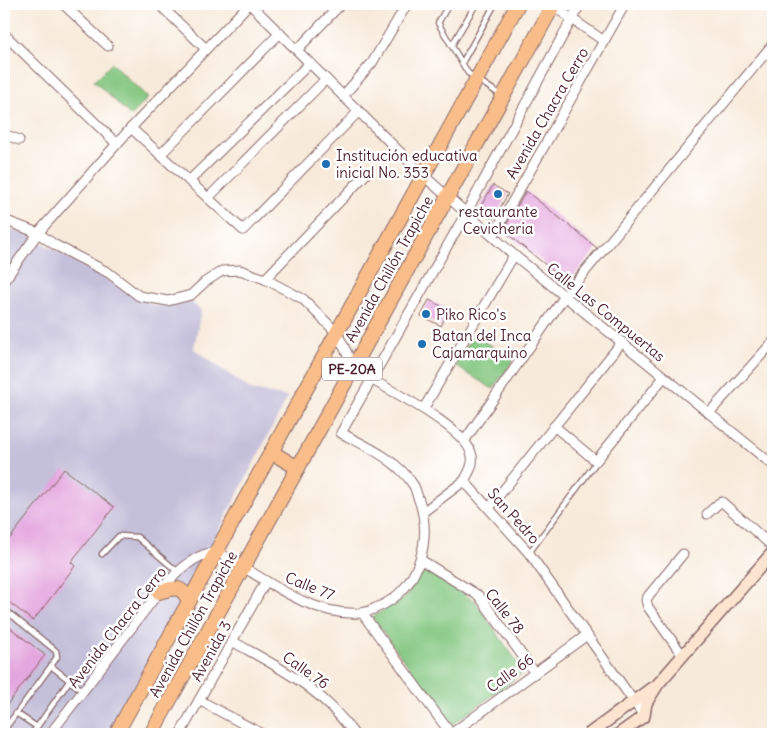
<svg xmlns="http://www.w3.org/2000/svg" width="777" height="738" viewBox="0 0 777 738" font-family="Delius,sans-serif">
<style>
.industrial{fill:#c5c0da}
.green{fill:#85c882;stroke:#687456}
.building{fill:#e4a6de}
.lines{fill:none;stroke-linecap:round;stroke-linejoin:round}
.lane-casing{stroke:#876668;stroke-width:7}
.street-casing{stroke:#876668;stroke-width:11}
.secondary-casing{stroke:#876668;stroke-width:14}
.primary-casing{stroke:#876668;stroke-width:16}
.lane{stroke:#fff;stroke-width:4.5}
.street{stroke:#fff;stroke-width:9}
.secondary{stroke:#fce5d0;stroke-width:11}
.primary{stroke:#f8bd89;stroke-width:14}
.poi-dot{fill:#1f6fb2;stroke:#fff;stroke-width:2}
.labels{text-anchor:middle;dominant-baseline:central;stroke-width:5;stroke-linejoin:round;paint-order:stroke}
.shield{fill:#fff;stroke:#80626b;stroke-width:1}
.shield-label{font-size:14px;font-weight:bold;fill:#4a1f2b}
.street-label{font-size:15px;fill:#4a1f2b;stroke:#fff}
.poi-label{font-size:15px;fill:#4a1f2b;stroke:#fff;text-anchor:start}
</style>
<rect width="100%" height="100%" fill="#fff"/>
<filter id="ink" filterUnits="userSpaceOnUse"><feTurbulence type="fractalNoise" baseFrequency=".02" numOctaves="2"/><feDisplacementMap in="SourceGraphic" scale="10" xChannelSelector="R" yChannelSelector="G"/><feConvolveMatrix kernelMatrix="1 2 1 2 8 2 1 2 1" color-interpolation-filters="sRGB"/></filter>
<filter id="wash" filterUnits="userSpaceOnUse"><feTurbulence type="fractalNoise" baseFrequency=".0096" numOctaves="4" result="noise"/><feDisplacementMap in="SourceGraphic" scale="20" xChannelSelector="R" yChannelSelector="G"/><feGaussianBlur stdDeviation="1.12" result="paint"/><feColorMatrix in="noise" values="0 0 0 0 0 0 0 0 0 0 0 0 0 0 0 0 0 1.4 0 .05"/><feComposite in="paint" operator="in"/></filter>
<g filter="url(#wash)">
<rect width="100%" height="100%" fill="#f8eada"/>
<path class="industrial" d="M4,226L26,234L155,306L190,301L201,310L194,349L251,390L288,397L173,619L109,734H4Z"/>
<g class="green">
<path d="M112,63L148,98L131,116L94,81Z"/>
<path d="M473,335L514,359L493,389L455,366Z"/>
<path d="M424,570L475,601L524,672L452,725L372,617L405,597Z"/>
</g>
<g id="blocks">
<g class="building">
<path d="M493,185L508,194L493,220L478,211Z"/>
<path d="M526,191L597,248L568,283L505,232L504,229Z"/>
<path d="M429,300L449,310L441,326L421,316Z"/>
<path d="M64,469L114,507L71,562L75,566L33,621L4,598V546Z"/>
<path d="M4,623L45,655L4,709Z"/>
</g>
</g>
</g>
<g filter="url(#ink)">
<use href="#blocks" fill-opacity="0" stroke="#876668" stroke-width="1"/>
<g class="lines">
<defs>
<g id="lane">
<path d="M449,4L438,23L468,73L502,96"/>
<path d="M452,45L476,4"/>
<path d="M462,63L495,4"/>
<path d="M529,553L595,464L596,461"/>
<path d="M102,554L119,536L137,537L178,572"/>
<path d="M4,609L56,651L57,657L51,666"/>
<path d="M16,713L37,727"/>
<path d="M4,730L51,666L83,691"/>
<path d="M32,734L70,680"/>
</g>
<g id="street">
<path d="M63,4L108,46"/>
<path d="M250,4L424,176L514,255L773,465"/>
<path d="M553,6L604,41"/>
<path d="M163,8L206,49"/>
<path d="M4,34L117,144"/>
<path d="M297,50L341,4"/>
<path d="M343,96L372,63L407,4"/>
<path d="M131,128L243,230L359,111"/>
<path d="M4,134L19,140"/>
<path d="M160,155L280,33"/>
<path d="M189,181L310,63"/>
<path d="M208,198L326,79"/>
<path d="M4,220L38,233L55,245L109,273L139,296L168,301L191,295L205,282L222,271L240,270L265,279L303,299L337,333L347,353L352,369C378,384 468,427 472,456C474,465 468,474 464,481L529,553L644,716"/>
<path d="M493,236L625,4"/>
<path d="M265,279L367,173"/>
<path d="M4,281L38,233L131,128L249,4"/>
<path d="M424,408L514,255"/>
<path d="M709,413L773,342"/>
<path d="M554,426L596,461L664,377"/>
<path d="M465,440L565,296L773,44"/>
<path d="M489,508L622,342"/>
<path d="M423,512L464,481"/>
<path d="M707,514L719,503L722,502L773,547"/>
<path d="M421,560L479,596L535,673"/>
<path d="M362,613L451,734"/>
<path d="M232,641C281,669 321,687 354,734"/>
<path d="M683,656L648,607L646,600L649,595L683,554"/>
<path d="M199,700L262,734"/>
<path d="M50,734L159,592C171,578 198,549 219,553C263,576 308,617 361,613C366,613 373,609 378,607C419,590 433,539 419,500C417,496 416,490 414,486C398,460 366,446 341,433L466,213L580,4"/>
<path d="M180,734L266,581"/>
<path d="M451,734L587,635"/>
</g>
<g id="secondary">
<path d="M589,734L652,688"/>
<path d="M619,734L644,716L646,703L658,684L773,552"/>
</g>
<g id="primary">
<path d="M271,452L298,468"/>
<path d="M159,592C174,588 181,584 189,601"/>
<path d="M116,734L518,4"/>
<path d="M151,734L554,4"/>
</g>
</defs>
<use href="#lane" class="lane-casing"/>
<use href="#street" class="street-casing"/>
<use href="#secondary" class="secondary-casing"/>
<use href="#primary" class="primary-casing"/>
<use href="#lane" class="lane"/>
<use href="#street" class="street"/>
<use href="#secondary" class="secondary"/>
<use href="#primary" class="primary"/>
</g>
</g>
<g class="poi-dot">
<circle cx="326" cy="164" r="5"/>
<circle cx="498" cy="194" r="5"/>
<circle cx="426" cy="314" r="5"/>
<circle cx="422" cy="344" r="5"/>
</g>
<g class="labels">
<rect class="shield" x="322" y="357.5" width="60" height="23" rx="4"/>
<g class="shield-label">
<text x="352" y="369">PE-20A</text>
</g>
<g class="street-label">
<text transform="translate(547 113) rotate(-60)">Avenida Chacra Cerro</text>
<text transform="translate(389 269) rotate(-61)">Avenida Chillón Trapiche</text>
<text transform="translate(606 312) rotate(39)">Calle Las Compuertas</text>
<text transform="translate(514 516) rotate(48)">San Pedro</text>
<text transform="translate(310 586) rotate(22)">Calle 77</text>
<text transform="translate(505 611) rotate(52)">Calle 78</text>
<text transform="translate(193 624) rotate(-61)">Avenida Chillón Trapiche</text>
<text transform="translate(117 627) rotate(-52)">Avenida Chacra Cerro</text>
<text transform="translate(211 651) rotate(-61)">Avenida 3</text>
<text transform="translate(306 670) rotate(35)">Calle 76</text>
<text transform="translate(510 673) rotate(-36)">Calle 66</text>
</g>
<g class="poi-label">
<text x="336" y="155">Institución educativa<tspan x="336" dy="17">inicial No. 353</tspan></text>
<text x="498" y="211" text-anchor="middle">restaurante<tspan x="498" dy="17">Cevicheria</tspan></text>
<text x="436" y="314">Piko Rico's</text>
<text x="432" y="335">Batan del Inca<tspan x="432" dy="17">Cajamarquino</tspan></text>
</g>
</g>
<rect width="777" height="738" fill="none" stroke="#fff" stroke-width="20"/>
</svg>
